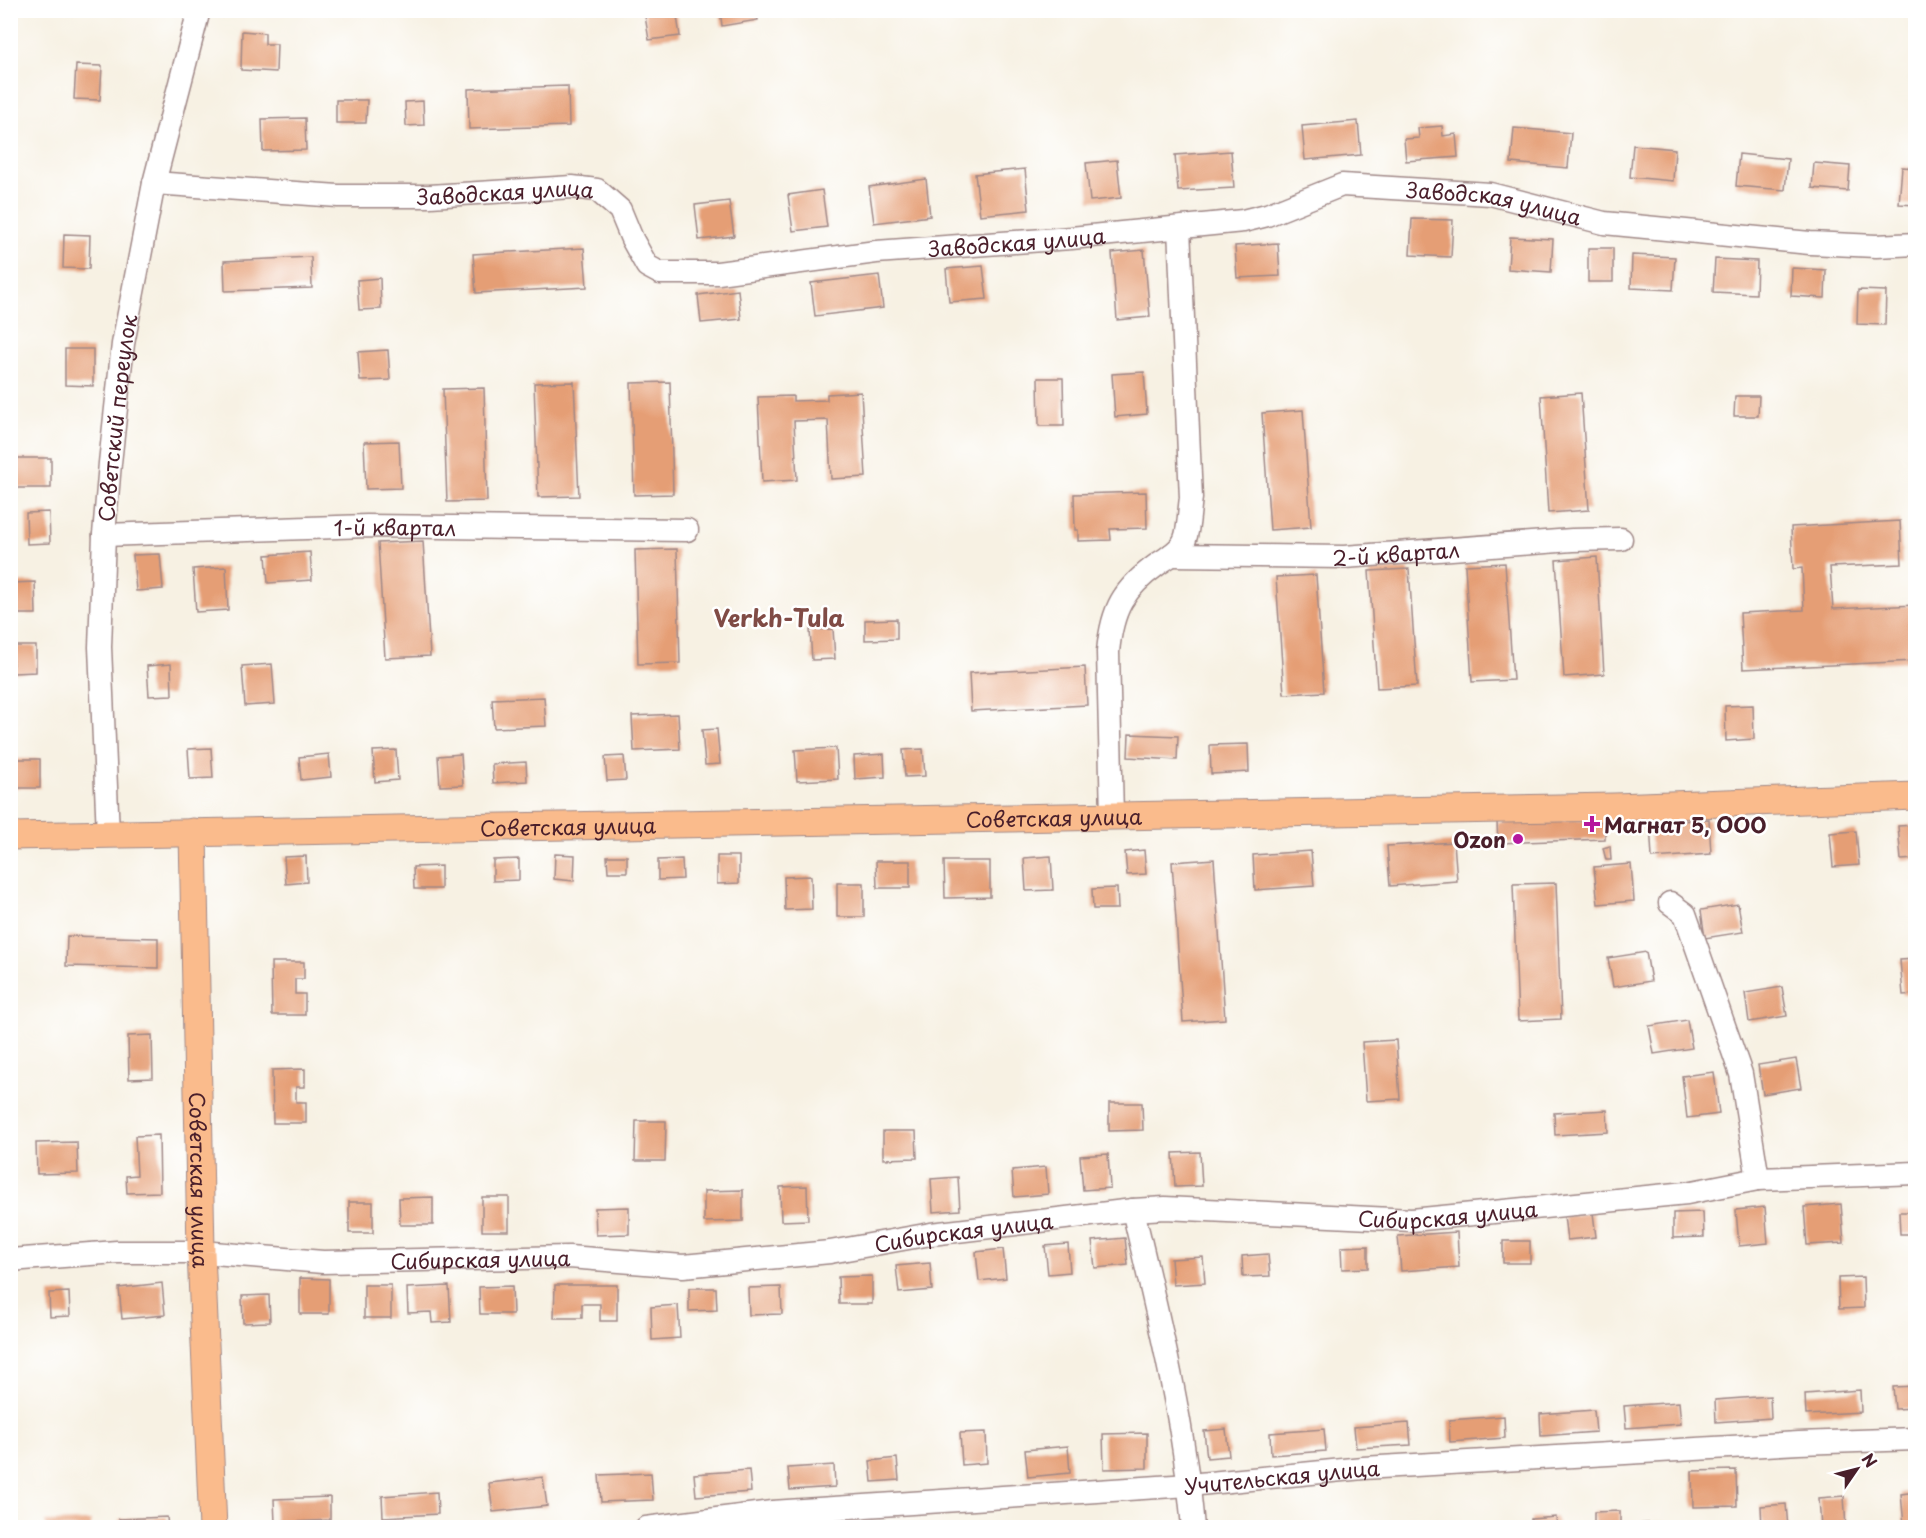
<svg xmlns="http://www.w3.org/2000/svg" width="1926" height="1538" viewBox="0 0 1926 1538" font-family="'Playpen Sans',sans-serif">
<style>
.building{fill:#e59e75}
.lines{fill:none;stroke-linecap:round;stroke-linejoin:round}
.minor-casing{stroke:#a08887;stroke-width:25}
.major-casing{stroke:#a08887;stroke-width:29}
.minor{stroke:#fff;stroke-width:22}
.major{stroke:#fabb8c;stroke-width:27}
.poi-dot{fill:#b5179e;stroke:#fff;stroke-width:2}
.labels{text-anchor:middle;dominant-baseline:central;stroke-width:5;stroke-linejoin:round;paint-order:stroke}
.street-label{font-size:21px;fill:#4a1f2b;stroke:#fff}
.poi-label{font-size:21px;font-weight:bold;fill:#4a1f2b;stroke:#fff;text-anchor:start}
.quarter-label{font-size:24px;font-weight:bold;fill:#804b45;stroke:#fff}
</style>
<rect width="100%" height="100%" fill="#fff"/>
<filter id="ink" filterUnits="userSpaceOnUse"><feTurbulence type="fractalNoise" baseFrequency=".0167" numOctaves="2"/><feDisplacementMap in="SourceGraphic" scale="12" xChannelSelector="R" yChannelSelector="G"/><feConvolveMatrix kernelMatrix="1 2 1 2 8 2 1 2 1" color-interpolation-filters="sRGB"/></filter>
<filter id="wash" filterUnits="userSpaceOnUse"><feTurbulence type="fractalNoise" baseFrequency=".008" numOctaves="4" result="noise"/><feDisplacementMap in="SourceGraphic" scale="24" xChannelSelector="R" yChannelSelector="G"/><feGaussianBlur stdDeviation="1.35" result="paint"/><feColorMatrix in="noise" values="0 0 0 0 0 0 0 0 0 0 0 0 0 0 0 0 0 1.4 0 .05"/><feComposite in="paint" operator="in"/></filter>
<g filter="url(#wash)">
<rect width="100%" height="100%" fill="#f7f1e3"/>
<g id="blocks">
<g class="building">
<path d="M644,10H676L680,36L649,40Z"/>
<path d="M720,10H756L758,20L722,26Z"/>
<path d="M242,31L265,33V44H277L276,72L241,70Z"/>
<path d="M76,65L102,66L100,100L74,99Z"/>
<path d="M568,86L569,126L469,129L468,89Z"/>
<path d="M336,100H367L366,123H336Z"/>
<path d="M423,101L424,125L406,126L405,102Z"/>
<path d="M305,118L306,150L263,151L262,119Z"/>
<path d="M1358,121L1361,155L1305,160L1302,126Z"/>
<path d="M1442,126L1443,136L1456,134L1458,157L1406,161L1404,139L1419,138L1418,128Z"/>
<path d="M1514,128L1571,133L1568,168L1511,163Z"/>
<path d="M1633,145L1675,149L1673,181L1630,177Z"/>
<path d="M1231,151L1234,188L1178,191L1175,155Z"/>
<path d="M1739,154L1788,159L1785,190L1736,186Z"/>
<path d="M1117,160L1121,198L1090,201L1086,163Z"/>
<path d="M1814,163L1850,166L1848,191L1812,188Z"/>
<path d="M1902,167L1916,168V205L1899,204Z"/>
<path d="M1025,169L1029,210L980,215L975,174Z"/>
<path d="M926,179L930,216L874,223L869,187Z"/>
<path d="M822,190L827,227L793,231L788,195Z"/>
<path d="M729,201L734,236L699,240L695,205Z"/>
<path d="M1412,219L1453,220L1451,257L1410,255Z"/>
<path d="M64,234L90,235L89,269L63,268Z"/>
<path d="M1510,237L1553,239L1551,272L1508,269Z"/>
<path d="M1278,243L1280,276L1237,278L1235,246Z"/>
<path d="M584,248L587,287L476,293L473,254Z"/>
<rect x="1588" y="248" width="25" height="34"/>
<path d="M1144,250L1150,317L1117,320L1112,253Z"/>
<path d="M1632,255L1675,257L1673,290L1631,288Z"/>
<path d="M311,257L312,288L225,291L224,261Z"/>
<path d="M1715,259L1757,261L1756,294L1713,292Z"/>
<path d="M983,266L987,299L949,302L946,269Z"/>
<path d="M1792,268L1826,270L1825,298L1791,296Z"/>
<path d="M879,275L883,308L815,316L811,283Z"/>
<path d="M380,278L381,309L359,310L357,280Z"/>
<path d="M738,290L741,319L701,323L698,295Z"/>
<path d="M1858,290L1886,291L1885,325L1857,324Z"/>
<path d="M65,349H93V386L65,385Z"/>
<path d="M388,350L390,380L360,381L358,352Z"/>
<path d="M1144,372L1147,414L1115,417L1112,374Z"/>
<path d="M1038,378H1063L1064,426H1039Z"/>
<path d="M574,382L579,496L538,497L534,383Z"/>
<path d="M670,382L673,494L634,495L631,383Z"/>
<path d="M484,388L487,501L447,502L443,389Z"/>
<path d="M861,392L866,477L831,479L828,420L794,421L797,480L762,482L758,397L793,396V401L827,400V394Z"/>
<path d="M1581,393L1589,510L1548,513L1541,396Z"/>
<path d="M1735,396H1759L1758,416H1734Z"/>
<path d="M1303,410L1311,527L1270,530L1262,413Z"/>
<path d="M399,441L401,488L366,489L364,442Z"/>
<rect x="12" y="458" width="39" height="30"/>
<path d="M1146,492L1147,528L1110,529L1111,540L1078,541V530H1075L1074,494Z"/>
<path d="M49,512L50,543L27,544L26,513Z"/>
<path d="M1900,521L1902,564L1830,567L1833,609L1916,605V661L1743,669L1740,613L1804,610L1802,568L1793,569L1791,527Z"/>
<path d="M423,541L430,656L385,658L378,543Z"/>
<path d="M677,549L680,663L638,664L635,550Z"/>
<path d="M310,552L312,580L268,583L266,555Z"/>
<path d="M160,554L163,589L136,591L133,555Z"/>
<path d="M1597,557L1604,674L1564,677L1556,560Z"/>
<path d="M1505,563L1513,680L1472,682L1465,565Z"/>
<path d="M226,567L228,610L196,612L193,569Z"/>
<path d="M1409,569L1417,686L1377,688L1369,571Z"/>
<path d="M1316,575L1324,692L1284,694L1276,577Z"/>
<path d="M35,582L36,614H13L12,583Z"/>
<path d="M897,619V639L865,640V620Z"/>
<path d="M833,629L835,659L812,660L810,630Z"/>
<path d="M12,646H36V672L13,673Z"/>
<path d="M171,664L172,695L149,696L147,666Z"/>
<path d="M272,664L275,704L245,706L242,666Z"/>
<path d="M1085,667L1087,705L971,711L969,673Z"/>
<path d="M544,697L546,726L494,728L492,699Z"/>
<path d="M1753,705L1754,739L1726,741L1725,706Z"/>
<path d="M678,714L680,749L634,751L632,716Z"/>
<path d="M717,729L720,764L705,765L702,730Z"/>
<path d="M1129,734L1178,736L1177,760L1128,757Z"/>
<path d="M1248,744L1249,772L1211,774L1210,745Z"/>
<path d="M211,748L213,778L190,779L188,749Z"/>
<path d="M836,748L838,779L797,781L795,750Z"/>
<path d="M923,749L925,776L905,777L903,750Z"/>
<path d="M396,750L398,780L375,782L373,751Z"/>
<path d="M329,754L331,777L301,780L299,757Z"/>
<path d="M461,754L463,785L440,786L438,756Z"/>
<path d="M884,754L885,777L855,779L854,756Z"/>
<path d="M624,756L626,780L607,781L605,757Z"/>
<rect x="10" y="759" width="30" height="29"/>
<path d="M526,762L527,781L493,783L492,764Z"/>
<path d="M1605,818V839L1498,843L1497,822Z"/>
<path d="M1709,819L1711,854L1652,858L1650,823Z"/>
<path d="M1916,825V859L1901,860L1898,826Z"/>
<path d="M1856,831L1859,865L1833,867L1830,833Z"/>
<path d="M1454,842L1457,881L1390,886L1387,846Z"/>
<path d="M1610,846L1611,860H1606L1603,848Z"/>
<path d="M1144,850L1146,874L1127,875L1125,852Z"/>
<path d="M1311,851L1314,886L1255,890L1253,855Z"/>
<path d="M555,854L575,855L574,881L554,879Z"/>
<path d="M306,856L307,882L286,884L284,857Z"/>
<path d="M607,856H627V872H608Z"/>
<path d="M717,856H739V883L717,884Z"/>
<path d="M1051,856L1053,890L1026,891L1024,858Z"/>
<path d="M519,859V880L493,881V860Z"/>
<path d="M682,859L683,879L658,880V860Z"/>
<path d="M1214,859L1225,1019L1183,1022L1172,862Z"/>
<path d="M876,861H910V888H877Z"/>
<path d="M944,861H990V897L945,898Z"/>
<path d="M1631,864L1634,901L1598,904L1594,867Z"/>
<path d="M441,866V889H414L413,867Z"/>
<path d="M811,876L812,909L785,910L784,877Z"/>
<rect x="837" y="883" width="27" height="34"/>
<path d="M1556,883L1561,1019L1518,1021L1513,884Z"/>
<path d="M1117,888L1118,909H1093L1092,889Z"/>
<path d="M1738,904L1743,932L1705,938L1701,910Z"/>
<path d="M67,936L158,938V968L66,966Z"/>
<path d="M1646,952L1651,981L1613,987L1608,958Z"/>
<path d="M1916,959V994L1903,995L1900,960Z"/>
<path d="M271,962H304V979H295V994H305V1015H272Z"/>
<path d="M1782,987L1787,1016L1749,1022L1745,993Z"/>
<path d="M1687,1020L1692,1048L1654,1054L1649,1026Z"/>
<path d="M152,1035L153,1078L129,1079L128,1036Z"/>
<path d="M1396,1040L1400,1099L1366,1101L1362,1042Z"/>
<path d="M1796,1059L1801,1088L1763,1094L1758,1065Z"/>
<path d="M305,1069V1087H296V1102H306V1123H273L272,1070Z"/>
<path d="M1714,1072L1719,1114L1687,1118L1682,1076Z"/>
<path d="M1109,1103H1142L1143,1130L1109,1131Z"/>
<path d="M1607,1110L1608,1132L1555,1135L1554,1113Z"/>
<path d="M636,1121H666L665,1161H635Z"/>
<path d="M883,1131H916L917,1158L883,1159Z"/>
<path d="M159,1135L160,1192L127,1193L126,1176L137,1175L135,1136Z"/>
<path d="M77,1142L78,1173L37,1174L36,1143Z"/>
<path d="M1200,1152L1202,1186L1175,1187L1173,1153Z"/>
<path d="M1108,1154L1110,1188L1083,1190L1080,1156Z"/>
<path d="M1046,1167L1048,1194L1014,1197L1012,1170Z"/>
<path d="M958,1177L960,1210L933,1212L931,1179Z"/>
<path d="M807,1186L808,1220L781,1221L780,1187Z"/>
<path d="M743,1190V1221L704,1222V1191Z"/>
<path d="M433,1197V1225H400L399,1198Z"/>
<rect x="482" y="1197" width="27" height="34"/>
<rect x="349" y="1202" width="24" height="31"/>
<path d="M1841,1204L1844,1243L1807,1245L1804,1207Z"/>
<path d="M629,1207V1234L596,1235L595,1208Z"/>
<path d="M1765,1207L1768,1243L1739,1246L1736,1210Z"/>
<path d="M1703,1212L1704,1237L1673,1238V1213Z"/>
<path d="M1899,1212H1916V1234H1900Z"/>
<path d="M1593,1213L1596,1237L1567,1240L1564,1216Z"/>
<path d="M1457,1232L1459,1267L1401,1271L1398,1236Z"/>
<path d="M1125,1238L1128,1265L1095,1268L1092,1241Z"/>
<rect x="1503" y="1241" width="27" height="22"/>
<path d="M1068,1244L1070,1272L1048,1274L1045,1246Z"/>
<path d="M1368,1246V1268L1342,1269L1341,1247Z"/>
<path d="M1003,1249L1006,1278L979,1281L976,1252Z"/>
<path d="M1268,1254L1270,1276L1243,1277L1242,1256Z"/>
<path d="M1203,1257L1205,1283L1173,1285L1171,1259Z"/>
<path d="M930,1263L932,1290L899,1293L896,1266Z"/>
<path d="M872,1276V1304H839L838,1277Z"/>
<path d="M1863,1277L1864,1308L1839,1309L1838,1278Z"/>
<path d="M300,1278L329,1279V1314H300Z"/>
<path d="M162,1283L165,1315L122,1319L119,1288Z"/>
<rect x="364" y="1285" width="27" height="33"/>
<path d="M555,1285H617V1321H600V1304H582V1318H554Z"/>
<path d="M449,1286L451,1322L432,1323L431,1312L408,1313L407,1288Z"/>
<path d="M512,1286L513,1314H480L479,1287Z"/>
<path d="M781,1287L782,1314L749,1315L748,1288Z"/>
<path d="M689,1288H716L717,1310L689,1311Z"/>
<path d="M69,1292L70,1316L50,1317L49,1293Z"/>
<path d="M269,1295L270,1322L243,1323L242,1296Z"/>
<path d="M678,1305L680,1338L652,1340L651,1307Z"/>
<path d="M1916,1386V1408L1895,1409L1893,1387Z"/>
<path d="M1860,1390L1861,1412L1806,1415L1805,1394Z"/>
<path d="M1770,1396L1771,1418L1716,1422L1715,1400Z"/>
<path d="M1679,1402L1681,1424L1626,1428L1624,1406Z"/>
<path d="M1594,1410L1596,1432L1541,1436L1540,1414Z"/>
<path d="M1504,1416L1505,1438L1450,1442L1449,1420Z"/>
<path d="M1409,1423L1411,1445L1356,1448L1354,1427Z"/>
<path d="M1226,1429L1229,1456L1207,1458L1204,1431Z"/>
<path d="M1324,1429L1326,1451L1271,1455L1270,1433Z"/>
<path d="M986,1432L987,1463L962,1465L960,1433Z"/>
<path d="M1147,1433V1468L1104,1469L1103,1434Z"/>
<path d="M1068,1446L1070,1473L1028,1477L1025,1450Z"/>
<path d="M897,1458L899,1480L872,1482L870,1461Z"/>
<path d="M834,1465L835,1487L790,1490L788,1468Z"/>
<path d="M749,1470L751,1492L696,1496L694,1474Z"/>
<path d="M1736,1470L1737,1506L1693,1507L1692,1471Z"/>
<path d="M651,1473L653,1500L601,1502L599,1475Z"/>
<path d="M543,1477L547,1506L493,1512L489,1483Z"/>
<path d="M437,1492L438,1514L383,1517L382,1496Z"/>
<path d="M1916,1492V1524L1904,1525L1901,1494Z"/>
<path d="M1844,1496L1846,1528H1821L1819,1498Z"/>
<path d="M330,1497V1520L275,1523L274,1499Z"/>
<path d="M1786,1504L1788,1528H1762L1761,1506Z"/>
<path d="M1620,1511V1528H1594V1512Z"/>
<path d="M167,1517L168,1528H120L119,1519Z"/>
<path d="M1556,1517L1557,1528H1531V1519Z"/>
<path d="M91,1521V1528H46L45,1522Z"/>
<path d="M1665,1522V1528H1637L1636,1524Z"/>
</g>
</g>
</g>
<g filter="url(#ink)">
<use href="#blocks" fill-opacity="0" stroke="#a08887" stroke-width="1.5"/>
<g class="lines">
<defs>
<g id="minor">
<path id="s1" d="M154,183L338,196H430L572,187L597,190L620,210L632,239L647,266L660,273H718L876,252L1071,238L1243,221L1267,215L1342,185L1490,194L1604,223L1810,243L1876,246L1916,244"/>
<path id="s2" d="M104,535L367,526L687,530"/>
<path id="s3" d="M1171,555L1344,557L1572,540L1621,539"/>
<path d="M1112,816L1108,652C1112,609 1123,589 1158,564C1167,558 1181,550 1185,539C1189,529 1189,510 1191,498L1179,228"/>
<path id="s4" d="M108,834L100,647L104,535L110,463L123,344L154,183L199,10"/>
<path d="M1670,903L1685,914L1741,1074L1758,1179"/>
<path d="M1133,1210C1158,1316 1184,1419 1193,1528"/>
<path id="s5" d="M10,1260L117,1252H201L323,1262L569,1257L683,1266L830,1252L931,1234L1133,1210L1165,1208L1412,1220L1687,1193L1758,1179L1916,1173"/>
<path id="s6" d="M646,1528L772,1512L1189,1485L1363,1468L1799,1443L1916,1439"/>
</g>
<g id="major">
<path id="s7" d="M193,832L201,1252L213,1528"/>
<path id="s8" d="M10,836L1614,807L1916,796"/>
</g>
</defs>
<use href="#minor" class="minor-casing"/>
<use href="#major" class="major-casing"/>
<use href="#minor" class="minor"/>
<use href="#major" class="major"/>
</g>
</g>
<g class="poi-dot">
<path d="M1589 815h6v6h6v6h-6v6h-6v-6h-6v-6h6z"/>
<circle cx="1518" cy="839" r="6"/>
</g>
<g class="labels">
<g class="street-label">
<text stroke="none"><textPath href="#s1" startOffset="352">Заводская улица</textPath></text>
<text stroke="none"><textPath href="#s1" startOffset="1396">Заводская улица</textPath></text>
<text stroke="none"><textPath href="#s1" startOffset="910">Заводская улица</textPath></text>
<text stroke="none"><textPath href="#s4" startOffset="417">Советский переулок</textPath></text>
<text stroke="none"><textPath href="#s2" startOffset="291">1-й квартал</textPath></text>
<text stroke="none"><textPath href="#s3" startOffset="225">2-й квартал</textPath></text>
<text stroke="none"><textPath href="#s8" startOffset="1044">Советская улица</textPath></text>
<text stroke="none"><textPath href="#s8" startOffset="558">Советская улица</textPath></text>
<text stroke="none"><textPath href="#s7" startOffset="348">Советская улица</textPath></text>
<text stroke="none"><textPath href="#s5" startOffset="1443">Сибирская улица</textPath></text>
<text stroke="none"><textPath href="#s5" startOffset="957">Сибирская улица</textPath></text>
<text stroke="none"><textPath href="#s5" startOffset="471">Сибирская улица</textPath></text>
<text stroke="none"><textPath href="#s6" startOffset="638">Учительская улица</textPath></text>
</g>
<g class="poi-label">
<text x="1604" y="824">Магнат 5, ООО</text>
<text x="1506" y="839" text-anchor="end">Ozon</text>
</g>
<g class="quarter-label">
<text x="779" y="617">Verkh-Tula</text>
</g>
</g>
<rect width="1926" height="1538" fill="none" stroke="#fff" stroke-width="36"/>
<g transform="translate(1857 1469) rotate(55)" stroke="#ffffff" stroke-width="4.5" paint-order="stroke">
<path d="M0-4.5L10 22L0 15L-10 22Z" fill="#4a1f2b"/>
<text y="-9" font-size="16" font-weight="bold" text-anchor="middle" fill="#4a1f2b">N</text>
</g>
</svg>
